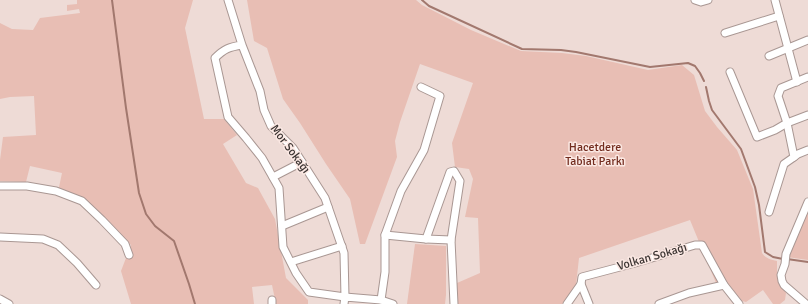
<svg xmlns="http://www.w3.org/2000/svg" width="808" height="304" viewBox="0 0 808 304" font-family="Signika,sans-serif">
<style>
.green{fill:#e8beb4}
.lines{fill:none;stroke-linecap:round;stroke-linejoin:round}
.stream{stroke:#a2786e;stroke-width:2}
.minor-casing{stroke:#a99793;stroke-width:9}
.minor{stroke:#fff;stroke-width:7}
.labels{text-anchor:middle;dominant-baseline:central;stroke-width:3;stroke-linejoin:round;paint-order:stroke}
.park-label{font-size:12px;fill:#722c1e;stroke:#fbe8e3}
.street-label{font-size:12px;fill:#3a3331;stroke:#fbe8e3}
</style>
<rect width="100%" height="100%" fill="#eedbd6"/>
<g class="green">
<path d="M77,0H193L185,28L204,119H224L237,135L223,144L246,183L258,188L275,219L286,278L308,300V304H276L272,285L252,287L254,304H131L121,271L131,245L84,200L58,192L62,173L30,166L26,182L0,181V160L3,137L36,135L34,96L10,97L0,99V23L12,29L33,30L40,18L80,13L79,9L67,11V5L77,4Z"/>
<path d="M247,0H416L422,5L471,30L521,51L562,53L586,56L648,70L682,65L694,75L705,111L717,127L737,150L753,189L762,253C765,258 771,260 777,261V276L786,293L785,300L780,304H773L763,290L746,302L742,301L726,281L716,283L690,220L579,258L576,285L562,304H458L457,283L480,273L478,218L465,217L473,179L469,169L455,167L452,143L473,83L420,64L400,122L395,141L397,157L365,244H360L350,199L326,164L300,123L283,99L267,48L254,41Z"/>
<path d="M808,207V260L787,257Z"/>
<path d="M415,244L446,246V295L445,304H407Z"/>
</g>
<g class="lines">
<g class="stream">
<path d="M112,0L126,108L139,193L146,214L155,226L174,241L189,284L195,304"/>
<path d="M422,0L429,6L522,49L561,50L576,52L650,67L688,63L695,66L700,73L704,81"/>
<path d="M706,87L709,101L712,110L741,149L755,187L759,205L765,252L773,257L783,259"/>
<path d="M787,259L808,262"/>
</g>
<defs>
<g id="minor">
<path d="M228,0L242,45L260,91L264,110L271,126L293,148L325,198L344,253L345,297L309,292L296,273L283,247L279,188L262,158L246,138L228,117L215,58C224,49 229,47 242,45"/>
<path d="M695,0L701,2L708,0"/>
<path d="M775,0L797,82"/>
<path d="M725,33L779,16"/>
<path d="M769,56L808,40"/>
<path d="M730,72L757,137L775,130L787,123L808,115"/>
<path d="M794,157L798,154L808,150"/>
<path d="M273,177L302,162"/>
<path d="M0,186H27L56,191L82,201L102,220L125,244L129,255"/>
<path d="M769,212L784,164L794,157L787,123L778,96L781,88L808,77"/>
<path d="M282,226L328,207"/>
<path d="M385,235L426,239L451,240"/>
<path d="M0,237L43,239L58,245L77,263L96,285"/>
<path d="M426,239L450,172L454,171L460,181L451,240L454,304"/>
<path d="M291,262L342,246"/>
<path d="M581,284L589,304"/>
<path d="M0,299L9,304"/>
<path d="M272,300V304"/>
<path d="M381,300L385,272V235L401,191L424,150L440,96L421,87"/>
<path d="M344,304L345,297L381,300L393,304"/>
<path d="M567,304L581,284L582,277L635,263L695,245H702L724,285L739,304"/>
<path d="M659,304L689,293L724,285"/>
<path d="M806,304L784,285L782,281L781,275L785,264L786,254L808,202"/>
</g>
</defs>
<use href="#minor" class="minor-casing"/>
<use href="#minor" class="minor"/>
</g>
<g class="labels">
<g class="park-label">
<text x="595" y="147">Hacetdere<tspan x="595" dy="14">Tabiat Parkı</tspan></text>
</g>
<g class="street-label">
<text transform="translate(290 149) rotate(53)">Mor Sokağı</text>
<text transform="translate(652 257) rotate(-16)">Volkan Sokağı</text>
</g>
</g>
</svg>
